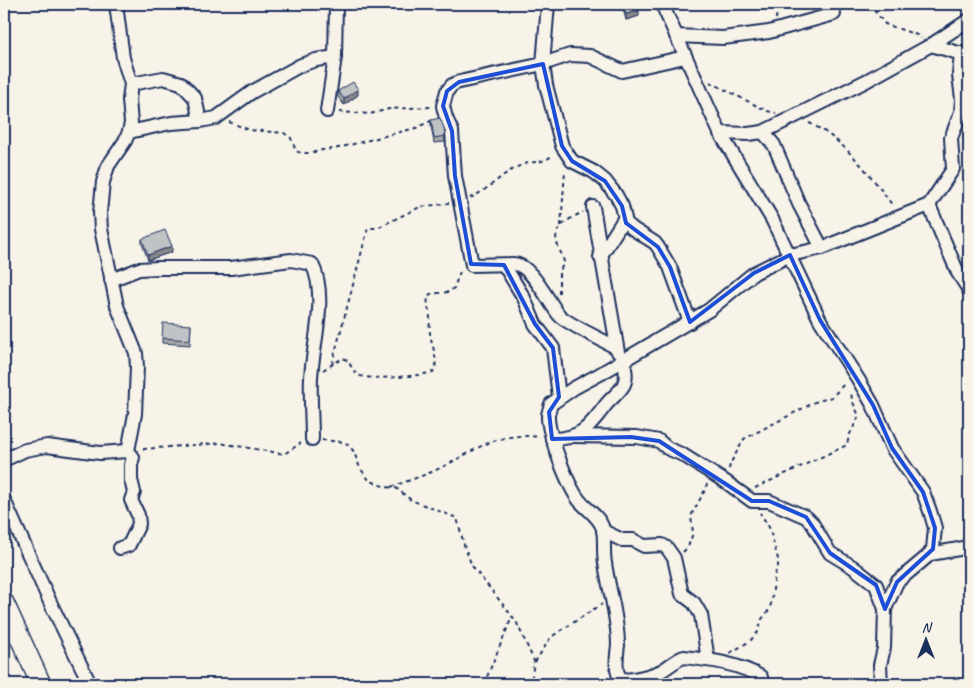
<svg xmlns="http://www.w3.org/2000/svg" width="973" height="688" viewBox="0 0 973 688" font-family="Caveat,sans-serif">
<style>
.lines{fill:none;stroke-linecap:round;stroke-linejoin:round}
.minor-casing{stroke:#1b2f5e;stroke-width:16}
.highway-casing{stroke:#1b2f5e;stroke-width:22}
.path{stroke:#1b2f5e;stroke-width:2;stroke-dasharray:4 4;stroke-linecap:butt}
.minor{stroke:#f7f3e8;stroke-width:12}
.highway{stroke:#f7f3e8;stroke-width:19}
.wall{fill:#a5a8a9;stroke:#1b2f5e}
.shaded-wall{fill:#86888a;stroke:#1b2f5e}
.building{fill:#c0c3c5;stroke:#1b2f5e}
.marked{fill:none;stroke:#1d4ed8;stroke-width:4;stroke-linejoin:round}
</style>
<rect width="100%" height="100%" fill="#f7f3e8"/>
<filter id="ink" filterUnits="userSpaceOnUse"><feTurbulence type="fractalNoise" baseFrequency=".02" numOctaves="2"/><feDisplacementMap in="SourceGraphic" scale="10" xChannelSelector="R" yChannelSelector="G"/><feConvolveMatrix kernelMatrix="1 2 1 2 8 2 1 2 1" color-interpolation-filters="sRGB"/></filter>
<g filter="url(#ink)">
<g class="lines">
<defs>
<g id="minor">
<path d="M548,4L543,64L546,85L562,146L572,161L594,172L605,181L616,195L622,206L626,223L633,229L655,243L658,247L670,267L690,322"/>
<path d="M662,4L720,133L772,219L820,320L858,379L873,405L892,448L923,492L930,511L935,528L933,549L928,556L897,582L885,609L884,648L880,665L881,684"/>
<path d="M676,36L723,38L769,32L834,14"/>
<path d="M931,45L969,56"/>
<path d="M131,84L163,78L181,83L195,98L200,121"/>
<path d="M327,111L335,57L336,4"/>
<path d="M129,132L171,123L200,121L216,118L252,92L301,65L316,60L335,57"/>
<path d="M763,132L774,145L799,204L822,248"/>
<path d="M720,133L748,134L763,132L866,81L931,45L969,20"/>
<path d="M929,205L958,273L969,290"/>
<path d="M593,207L618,352"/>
<path d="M600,257L624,219"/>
<path d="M504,265L524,298L535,324L553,348L559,397"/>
<path d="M111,280L139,269L158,268H231L291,260L312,264C328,296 313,343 311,377C310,398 312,418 312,439"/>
<path d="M617,348C605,341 567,324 559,315C549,303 531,264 514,264L472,265L455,176L452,131L446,118L443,106L447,91L452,85L459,82L543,64L570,55L590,56L622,71L685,57"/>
<path d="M573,436L637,437L659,441L667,448L683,455L726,482L752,501H769L806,517L812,523L830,553L853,567L876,585L885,609"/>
<path d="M552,439C581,439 589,427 605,406C610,399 619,393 623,386C628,378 625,368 623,359"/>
<path d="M4,460L25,450L47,446L100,453L128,451L135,414L137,367L136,353L117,306L101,229L100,213L103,182L108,166L125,141L129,132L131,123L129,100L131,84L123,58L116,4"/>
<path d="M4,500L50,602L90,684"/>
<path d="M603,531L622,540H633L644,546L662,545L667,548L674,558L682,594L694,603L701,615L708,660"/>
<path d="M120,548L129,545L139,524L138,515L131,500L134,492L131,480V465L133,457L128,451"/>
<path d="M930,554L959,549L969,546"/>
<path d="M761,677C738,663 710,660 684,657C675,660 669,667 661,671C655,674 626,683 621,678C614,672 617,654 618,645C618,617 609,591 605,563C603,552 605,540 603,529C600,517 586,509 579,500C568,486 547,432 548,415C549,411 550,407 551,404L574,388L600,374L709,310L754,273L790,255L822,248L929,205L953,169L951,138L961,112L962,99L959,75L961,53"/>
</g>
<path id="highway" d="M4,603L41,684"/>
</defs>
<use href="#minor" class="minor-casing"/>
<use href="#highway" class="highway-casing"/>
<g class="path">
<path d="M869,4L885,24L917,35L921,38"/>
<path d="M776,19L778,4"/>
<path d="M710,82L767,111L776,113"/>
<path d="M339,112L370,114L389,109L431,107"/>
<path d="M229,122L250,130L284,133L291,138L296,151C308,157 321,148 334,149L416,128L433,120"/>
<path d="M809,123C843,138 872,177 893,206"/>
<path d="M470,198C491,189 505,169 528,163C539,161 543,163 553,155"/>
<path d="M561,226L565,171"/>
<path d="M559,293V273L564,262C563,256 559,250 557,243C552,227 571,218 583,212"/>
<path d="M332,364L368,228H377L420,207L449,203"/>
<path d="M323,370L343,358C351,361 351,371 358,375C368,381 421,376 433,372C440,362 431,344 430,333C429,327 430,322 430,317C429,308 425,301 430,294L448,292L454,288L461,269"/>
<path d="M322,440L342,442L348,444L354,452L360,468L369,480L385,487L396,488L411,500L457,518L464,545L472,566L516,621L534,661L532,676L529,684"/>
<path d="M143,449L220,443L284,454L301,443"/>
<path d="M729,469L730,464L744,439L815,402L832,397L846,382"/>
<path d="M391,487C409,480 428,475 446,465C481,447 497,432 540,437"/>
<path d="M755,488L847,445L849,436L859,416L852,400L851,391"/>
<path d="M683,552L688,547L693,533L691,516L705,490L707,484"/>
<path d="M730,653L750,641L758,632L762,619L769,610L771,604L775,574L778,566V559L769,527L760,513"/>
<path d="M535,662L551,637L602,604"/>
<path d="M671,679L672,684"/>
<path d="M484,684L512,617"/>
</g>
<use href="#minor" class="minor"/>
<use href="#highway" class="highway"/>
</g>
<g class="wall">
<path d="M623,4L639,16L626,20L623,9Z"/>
<path d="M338,91L358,95L344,105L338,97Z"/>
<path d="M431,120L444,128L445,142L434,143L431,126Z"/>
<path d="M142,239L172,252L148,260L142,244Z"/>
<path d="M191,325L190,345L162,343V338Z"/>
</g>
<g class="shaded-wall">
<path d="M639,11V16L626,20V14Z"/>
<path d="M358,89V95L344,105V99Z"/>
<path d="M172,246V252L148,260V255Z"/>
</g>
<g class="building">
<path d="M623,4H637L639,11L626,14Z"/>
<path d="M353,82L358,89L344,99L338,91Z"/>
<path d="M440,118L444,128L445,136L434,138L431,120Z"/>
<path d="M165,230L172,246L148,255L142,239Z"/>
<path d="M163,323L191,325L190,340L162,338Z"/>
</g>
</g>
<path class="marked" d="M543,64L562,146L572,161L605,181L622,206L626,223L658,247L670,267L690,322L754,273L790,255L820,320L873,405L892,448L923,492L935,528L933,549L897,582L885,609L876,585L830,553L806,517L769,501H752L659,441L631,437L552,439L549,412L559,397L553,348L535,324L504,265L471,264L455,176L452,131L443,106L447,91L459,82Z"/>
<rect width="973" height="688" fill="none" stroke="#f7f3e8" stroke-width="20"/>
<rect x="10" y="10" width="953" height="668" fill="none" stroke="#1b2f5e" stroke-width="2" filter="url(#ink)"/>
<g transform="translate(926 640)" stroke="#f7f3e8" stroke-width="4" paint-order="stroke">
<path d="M0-4L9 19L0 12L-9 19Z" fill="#1b2f5e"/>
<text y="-8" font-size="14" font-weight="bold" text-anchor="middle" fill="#1b2f5e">N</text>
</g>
</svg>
